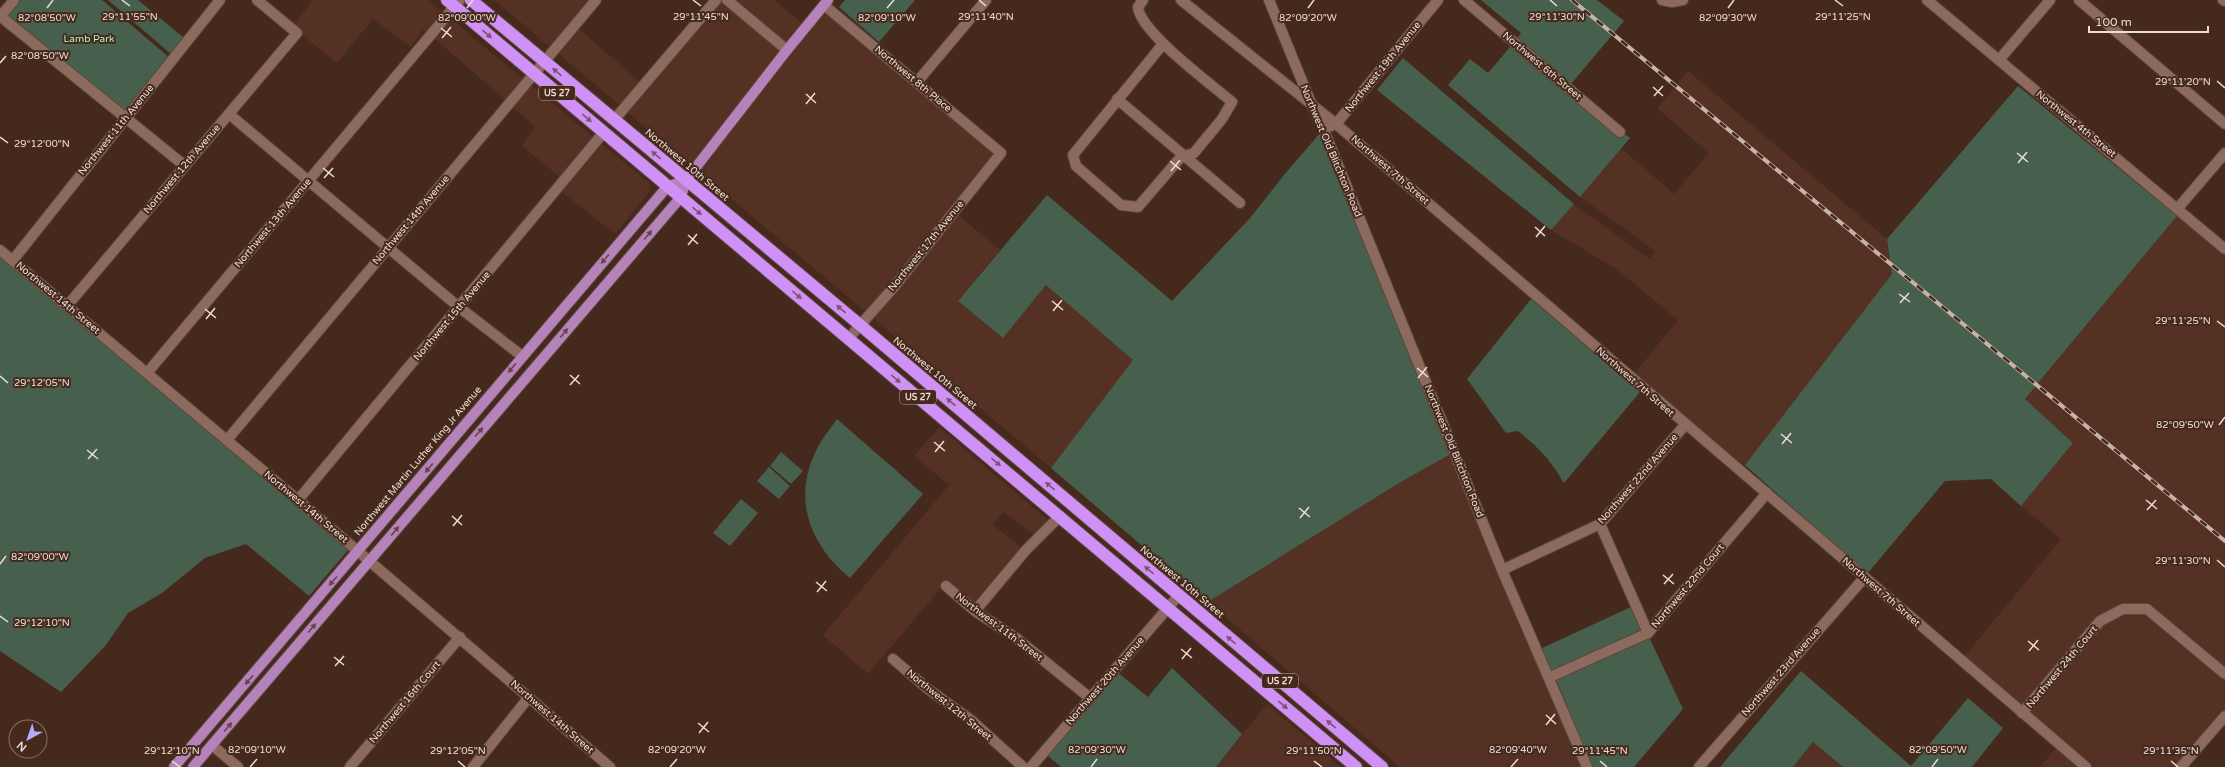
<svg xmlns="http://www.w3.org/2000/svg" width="2225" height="767" viewBox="0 0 2225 767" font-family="'Varela Round',sans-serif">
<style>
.built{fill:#543122}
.green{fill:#46604d}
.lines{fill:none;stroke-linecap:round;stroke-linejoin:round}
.minor-casing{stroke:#5e463c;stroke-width:12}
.major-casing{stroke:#5e463c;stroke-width:12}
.highway-casing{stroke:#5e463c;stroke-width:14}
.minor{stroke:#8c6b5e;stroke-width:10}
.major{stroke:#b582ba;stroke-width:10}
.highway{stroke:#d091f7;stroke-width:12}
.rail-casing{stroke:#c8b3aa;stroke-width:4}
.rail{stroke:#45291d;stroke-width:2.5;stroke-dasharray:8;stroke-linecap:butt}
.oneway{fill:#7d5374}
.oneway2{fill:#67444c}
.ticks{fill:none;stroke:#efdcd4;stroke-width:1.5}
.labels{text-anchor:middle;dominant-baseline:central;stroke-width:4;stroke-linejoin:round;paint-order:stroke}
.shield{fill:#45291d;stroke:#bca69d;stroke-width:1}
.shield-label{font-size:9px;font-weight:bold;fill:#efdcd4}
.park-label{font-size:10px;fill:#aef8c4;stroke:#45291d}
.street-label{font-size:10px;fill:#efdcd4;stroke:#45291d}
.ticks-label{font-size:10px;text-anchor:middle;fill:#efdcd4;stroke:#45291d;stroke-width:4;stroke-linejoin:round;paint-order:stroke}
</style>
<rect width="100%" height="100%" fill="#45291d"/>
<g class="built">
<path d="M312,0H428L444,13L427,33L423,29L411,47L373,19L337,63L301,34L303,32L295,25Z"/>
<path d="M494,0H587L589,2L550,47Z"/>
<path d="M734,0H774L803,24L787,44Z"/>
<path d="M721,1L781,51L692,166L627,112Z"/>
<path d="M824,11L996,154L866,312L698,171L790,52Z"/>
<path d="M450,18L523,79L505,100L434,38Z"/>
<path d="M578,28L641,83L621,106L556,52Z"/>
<path d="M1688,71L1887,239L1892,274L1745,465L1699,431L1634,374L1678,320L1615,268L1551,230L1574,204L1650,259L1655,251L1580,197L1621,148L1674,194L1709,153L1657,108Z"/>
<path d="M530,84L594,138L561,178L522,146L535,126L511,106Z"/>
<path d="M601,143L649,183L650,191L615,234L561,191Z"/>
<path d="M957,214L1000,250L958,301L1003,338L1046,285L1134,360L1051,468L872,317Z"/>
<path d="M2177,216L2225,255V668L2150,605L2126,604L2120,605L2022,707L1964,657L2061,539L2021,506L2073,443L2025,400Z"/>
<path d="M939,427L1048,520L1034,535L1004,512L993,525L1022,548L975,605L945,580L940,587L941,588L868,674L823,635L949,485L914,456Z"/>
<path d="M1451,454L1582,767H1400L1208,602L1399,483Z"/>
<path d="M2145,613L2225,680V710L2175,767H2093L2028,712L2103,625L2124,614Z"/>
<path d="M1267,704L1341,767H1216Z"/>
<path d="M1813,742L1843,767H1793Z"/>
<path d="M2056,748L2079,767H2040Z"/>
</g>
<g class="green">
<path d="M14,0H102L172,60L125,117L1,16Z"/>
<path d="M108,0H138L184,38L171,54Z"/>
<path d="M845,0H915L879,42L839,7Z"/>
<path d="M1481,0H1597L1624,21L1571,84L1517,39L1521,33Z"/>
<path d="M1511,46L1620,138L1624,133L1630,138L1580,197L1448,85L1470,59L1488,73Z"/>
<path d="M1403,58L1574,204L1551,230L1377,90Z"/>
<path d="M2018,86L2177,216L2025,399L2073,443L2021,506L1991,479L1945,481L1867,574L1745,465L1892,274L1887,239Z"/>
<path d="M1320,133L1451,454L1399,483L1208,602L1051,468L1133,360L1046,285L1003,338L958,301L1047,195L1172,301L1250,218L1284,175Z"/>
<path d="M0,256L349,549L309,596L246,544L205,558L162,593L128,613L106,645L61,692L0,651Z"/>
<path d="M1531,299L1640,392L1564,483C1550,459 1539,448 1518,431L1506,433L1467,379Z"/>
<path d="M837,419L923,494L850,578C809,544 791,497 818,447C823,437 831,428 837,419Z"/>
<path d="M781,452L803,471L791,484L770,466Z"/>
<path d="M769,467L790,486L779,499L757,481Z"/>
<path d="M741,499L758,513L730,546L713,533Z"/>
<path d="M1631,607L1642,631L1552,672L1542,648Z"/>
<path d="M1649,637L1683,709L1634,767H1592L1556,679Z"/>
<path d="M1172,668L1242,734L1216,767H1061L1047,755L1117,672L1148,697Z"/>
<path d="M1801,671L1911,766L1968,698L2003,728L1972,767H1843L1813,742L1793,767H1720Z"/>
</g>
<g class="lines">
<defs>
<g id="minor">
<path d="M727,0L787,50"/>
<path d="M1143,0L1138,7C1140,32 1211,84 1232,102L1222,119L1194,153L1180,158L1138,207L1121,205L1076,166L1073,155L1163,44"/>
<path d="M1181,0L1336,124L2086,767"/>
<path d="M1269,0L1311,103L1323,128L1502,570L1587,767"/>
<path d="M1464,0L1620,132"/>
<path d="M1662,0L1672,2L1683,0"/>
<path d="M1927,0L2225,249"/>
<path d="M2079,0L2225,124"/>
<path d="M2223,0L2225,1"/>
<path d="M824,5L1001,153L894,287L848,339"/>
<path d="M0,16L185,166"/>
<path d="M0,17L14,0"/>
<path d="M1999,60L2050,0"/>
<path d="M917,82L986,0"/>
<path d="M1117,99L1240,203"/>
<path d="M229,114L460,308L522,356"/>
<path d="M614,120L716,0"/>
<path d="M1331,126L1336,124L1438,0"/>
<path d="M2178,208L2225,153"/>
<path d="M0,250L298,500L610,767"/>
<path d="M13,260L220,0"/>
<path d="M67,306L297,33L257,0"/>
<path d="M147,373L460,0"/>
<path d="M227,440L596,0"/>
<path d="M298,500L604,132"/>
<path d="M1600,524L1648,633"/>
<path d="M1502,570L1600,524L1685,425"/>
<path d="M946,586L975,611L1016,638L1090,698"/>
<path d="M975,611L1026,550L1060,516"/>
<path d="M893,659L928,689L971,720L1023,767"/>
<path d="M1550,677L1648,633L1767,493"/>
<path d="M2022,713L2100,621L2123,609H2147L2225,674"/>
<path d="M212,745L238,767"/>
<path d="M350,767L460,637"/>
<path d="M473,767L529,697"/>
<path d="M1031,767L1179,595"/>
<path d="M1699,767L1864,578"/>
<path d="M2181,767L2225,716"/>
</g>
<g id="major">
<path d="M174,767L667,187L686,180"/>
<path d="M193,767L681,197L686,180L787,50L828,0"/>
</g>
<g id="highway">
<path d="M447,0L1356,767"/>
<path d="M471,0L860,325L1382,767"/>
</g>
</defs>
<use href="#minor" class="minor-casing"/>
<use href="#major" class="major-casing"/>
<use href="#highway" class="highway-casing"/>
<use href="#minor" class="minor"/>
<use href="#major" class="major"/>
<use href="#highway" class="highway"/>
<defs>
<path id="rail" d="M1572,0L2225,541"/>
</defs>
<use href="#rail" class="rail-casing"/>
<use href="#rail" class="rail"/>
</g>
<defs><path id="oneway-solid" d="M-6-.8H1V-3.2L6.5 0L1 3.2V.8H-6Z"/></defs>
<g class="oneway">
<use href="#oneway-solid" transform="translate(487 34) rotate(40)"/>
<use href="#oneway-solid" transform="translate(557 72) rotate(-140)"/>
<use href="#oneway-solid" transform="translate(587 118) rotate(40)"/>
<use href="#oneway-solid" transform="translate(656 155) rotate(-140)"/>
<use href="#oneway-solid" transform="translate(697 211) rotate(40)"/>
<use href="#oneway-solid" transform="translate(797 295) rotate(40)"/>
<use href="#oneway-solid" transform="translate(841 309) rotate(-140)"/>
<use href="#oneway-solid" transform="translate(896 379) rotate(40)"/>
<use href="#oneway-solid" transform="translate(951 402) rotate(-140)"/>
<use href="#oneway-solid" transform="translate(996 462) rotate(40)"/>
<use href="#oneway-solid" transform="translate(1050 486) rotate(-140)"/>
<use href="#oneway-solid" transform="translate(1149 570) rotate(-140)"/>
<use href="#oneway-solid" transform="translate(1231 640) rotate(-140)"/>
<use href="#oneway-solid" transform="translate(1283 705) rotate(40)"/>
<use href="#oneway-solid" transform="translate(1331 724) rotate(-140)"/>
</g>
<g class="oneway2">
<use href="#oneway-solid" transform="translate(648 235) rotate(-49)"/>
<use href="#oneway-solid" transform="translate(605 259) rotate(131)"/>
<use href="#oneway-solid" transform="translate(564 333) rotate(-50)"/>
<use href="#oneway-solid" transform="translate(512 368) rotate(130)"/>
<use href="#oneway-solid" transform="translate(479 432) rotate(-50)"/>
<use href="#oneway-solid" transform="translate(429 468) rotate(130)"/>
<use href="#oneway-solid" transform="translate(395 531) rotate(-50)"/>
<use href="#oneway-solid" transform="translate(333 581) rotate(131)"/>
<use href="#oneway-solid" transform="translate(312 628) rotate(-50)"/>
<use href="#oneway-solid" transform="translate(249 680) rotate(131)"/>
<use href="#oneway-solid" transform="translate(228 727) rotate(-50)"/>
</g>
<path class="ticks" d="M122,0L130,6M693,0L701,6M979,0L986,6M1550,0L1557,6M1835,0L1843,6M47,8L53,0M467,8L473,0M887,8L894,0M1308,8L1314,0M1728,8L1734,0M441,28L452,37M442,38L451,27M0,63L6,56M2217,81L2225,88M1653,87L1663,96M806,94L816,103M1654,96L1663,86M806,104L815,93M0,137L8,143M2017,153L2028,162M1170,161L1181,170M2018,163L2027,152M323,168L334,177M1171,171L1180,160M324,178L333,168M1535,227L1545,236M688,235L698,244M1536,237L1545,226M688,245L697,234M1899,294L1910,302M1052,301L1063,310M1900,303L1909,293M205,309L216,318M1053,311L1062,300M206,319L215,308M2217,321L2225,327M1417,368L1428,377M570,375L580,384M0,376L8,383M1418,378L1427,367M570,385L579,375M2219,425L2225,417M1781,434L1792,443M934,442L945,451M1782,444L1791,433M87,450L98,459M935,452L944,441M88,459L97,449M2146,500L2157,509M1299,508L1310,517M2147,510L2156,500M452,516L462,525M1300,518L1309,507M453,526L462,515M2217,560L2225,567M0,564L6,556M1663,575L1674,584M816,582L827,591M1664,584L1673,574M817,592L826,581M0,616L8,622M2028,641L2039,650M1181,649L1192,658M2029,651L2038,640M334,657L344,665M1182,659L1191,648M335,666L344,656M1546,715L1556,724M698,723L709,732M1546,725L1555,714M699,733L708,722M172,761L180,767M458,761L465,767M1314,761L1322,767M1600,761L1607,767M2171,761L2178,767M250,767L257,759M670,767L677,759M1091,767L1097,759M1511,767L1518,759M1932,767L1938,759"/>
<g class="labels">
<g class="shield">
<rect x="539" y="86" width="36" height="14" rx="3"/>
<rect x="900" y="390" width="36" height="14" rx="3"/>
<rect x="1262" y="674" width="36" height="14" rx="3"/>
</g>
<g class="shield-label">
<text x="557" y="93">US 27</text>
<text x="918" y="397">US 27</text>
<text x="1280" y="681">US 27</text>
</g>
<g class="park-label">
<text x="89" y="39">Lamb Park</text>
</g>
<g class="street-label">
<text transform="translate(1542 66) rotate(40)">Northwest 6th Street</text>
<text transform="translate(1383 67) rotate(-51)">Northwest 19th Avenue</text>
<text transform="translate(913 79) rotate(40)">Northwest 8th Place</text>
<text transform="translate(2076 124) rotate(39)">Northwest 4th Street</text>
<text transform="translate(116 130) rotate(-51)">Northwest 11th Avenue</text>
<text transform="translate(1331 151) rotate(67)">Northwest Old Blitchton Road</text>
<text transform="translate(687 165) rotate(40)">Northwest 10th Street</text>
<text transform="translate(182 169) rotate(-50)">Northwest 12th Avenue</text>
<text transform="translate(1390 170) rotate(41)">Northwest 7th Street</text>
<text transform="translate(411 220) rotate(-50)">Northwest 14th Avenue</text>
<text transform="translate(273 223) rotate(-50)">Northwest 13th Avenue</text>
<text transform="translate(926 246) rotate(-51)">Northwest 17th Avenue</text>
<text transform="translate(58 298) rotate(40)">Northwest 14th Street</text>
<text transform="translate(452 316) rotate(-50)">Northwest 15th Avenue</text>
<text transform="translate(935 373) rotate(40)">Northwest 10th Street</text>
<text transform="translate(1635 382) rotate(41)">Northwest 7th Street</text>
<text transform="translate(1454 451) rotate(68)">Northwest Old Blitchton Road</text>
<text transform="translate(418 461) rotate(-50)">Northwest Martin Luther King Jr Avenue</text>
<text transform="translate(1638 479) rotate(-49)">Northwest 22nd Avenue</text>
<text transform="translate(306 507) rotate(40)">Northwest 14th Street</text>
<text transform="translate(1182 582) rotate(40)">Northwest 10th Street</text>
<text transform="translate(1688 586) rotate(-50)">Northwest 22nd Court</text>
<text transform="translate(1881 592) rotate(41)">Northwest 7th Street</text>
<text transform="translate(999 627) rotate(37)">Northwest 11th Street</text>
<text transform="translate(2062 667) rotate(-50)">Northwest 24th Court</text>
<text transform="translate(1781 672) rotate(-49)">Northwest 23rd Avenue</text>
<text transform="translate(1105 681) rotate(-49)">Northwest 20th Avenue</text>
<text transform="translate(405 702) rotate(-50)">Northwest 16th Court</text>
<text transform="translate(949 705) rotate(39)">Northwest 12th Street</text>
<text transform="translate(552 717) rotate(41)">Northwest 14th Street</text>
</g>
</g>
<g class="ticks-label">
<text x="130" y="20">29°11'55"N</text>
<text x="701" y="20">29°11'45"N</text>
<text x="986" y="20">29°11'40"N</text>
<text x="1557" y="20">29°11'30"N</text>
<text x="1843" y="20">29°11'25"N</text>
<text x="47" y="21">82°08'50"W</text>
<text x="467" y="21">82°09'00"W</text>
<text x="887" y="21">82°09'10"W</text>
<text x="1308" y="21">82°09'20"W</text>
<text x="1728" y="21">82°09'30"W</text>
<text x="40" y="59">82°08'50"W</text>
<text x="2183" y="85">29°11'20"N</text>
<text x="42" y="147">29°12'00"N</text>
<text x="2183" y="324">29°11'25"N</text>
<text x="42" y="386">29°12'05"N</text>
<text x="2185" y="428">82°09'50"W</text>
<text x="40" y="560">82°09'00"W</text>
<text x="2183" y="564">29°11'30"N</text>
<text x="42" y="626">29°12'10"N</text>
<text x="257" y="753">82°09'10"W</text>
<text x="677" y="753">82°09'20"W</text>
<text x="1097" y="753">82°09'30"W</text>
<text x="1518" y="753">82°09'40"W</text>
<text x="1938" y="753">82°09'50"W</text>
<text x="172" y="754">29°12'10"N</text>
<text x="458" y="754">29°12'05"N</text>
<text x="1314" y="754">29°11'50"N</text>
<text x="1600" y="754">29°11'45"N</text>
<text x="2171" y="754">29°11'35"N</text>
</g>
<g transform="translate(28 739) rotate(220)"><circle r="19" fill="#45291d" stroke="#897166"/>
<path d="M0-3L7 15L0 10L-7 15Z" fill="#b1adfa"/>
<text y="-6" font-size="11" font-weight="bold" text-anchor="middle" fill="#efdcd4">N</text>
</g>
<path d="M2089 26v6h119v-6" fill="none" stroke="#efdcd4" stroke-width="2"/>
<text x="2095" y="26" font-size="12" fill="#efdcd4" stroke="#45291d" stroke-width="3" paint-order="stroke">100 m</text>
</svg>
